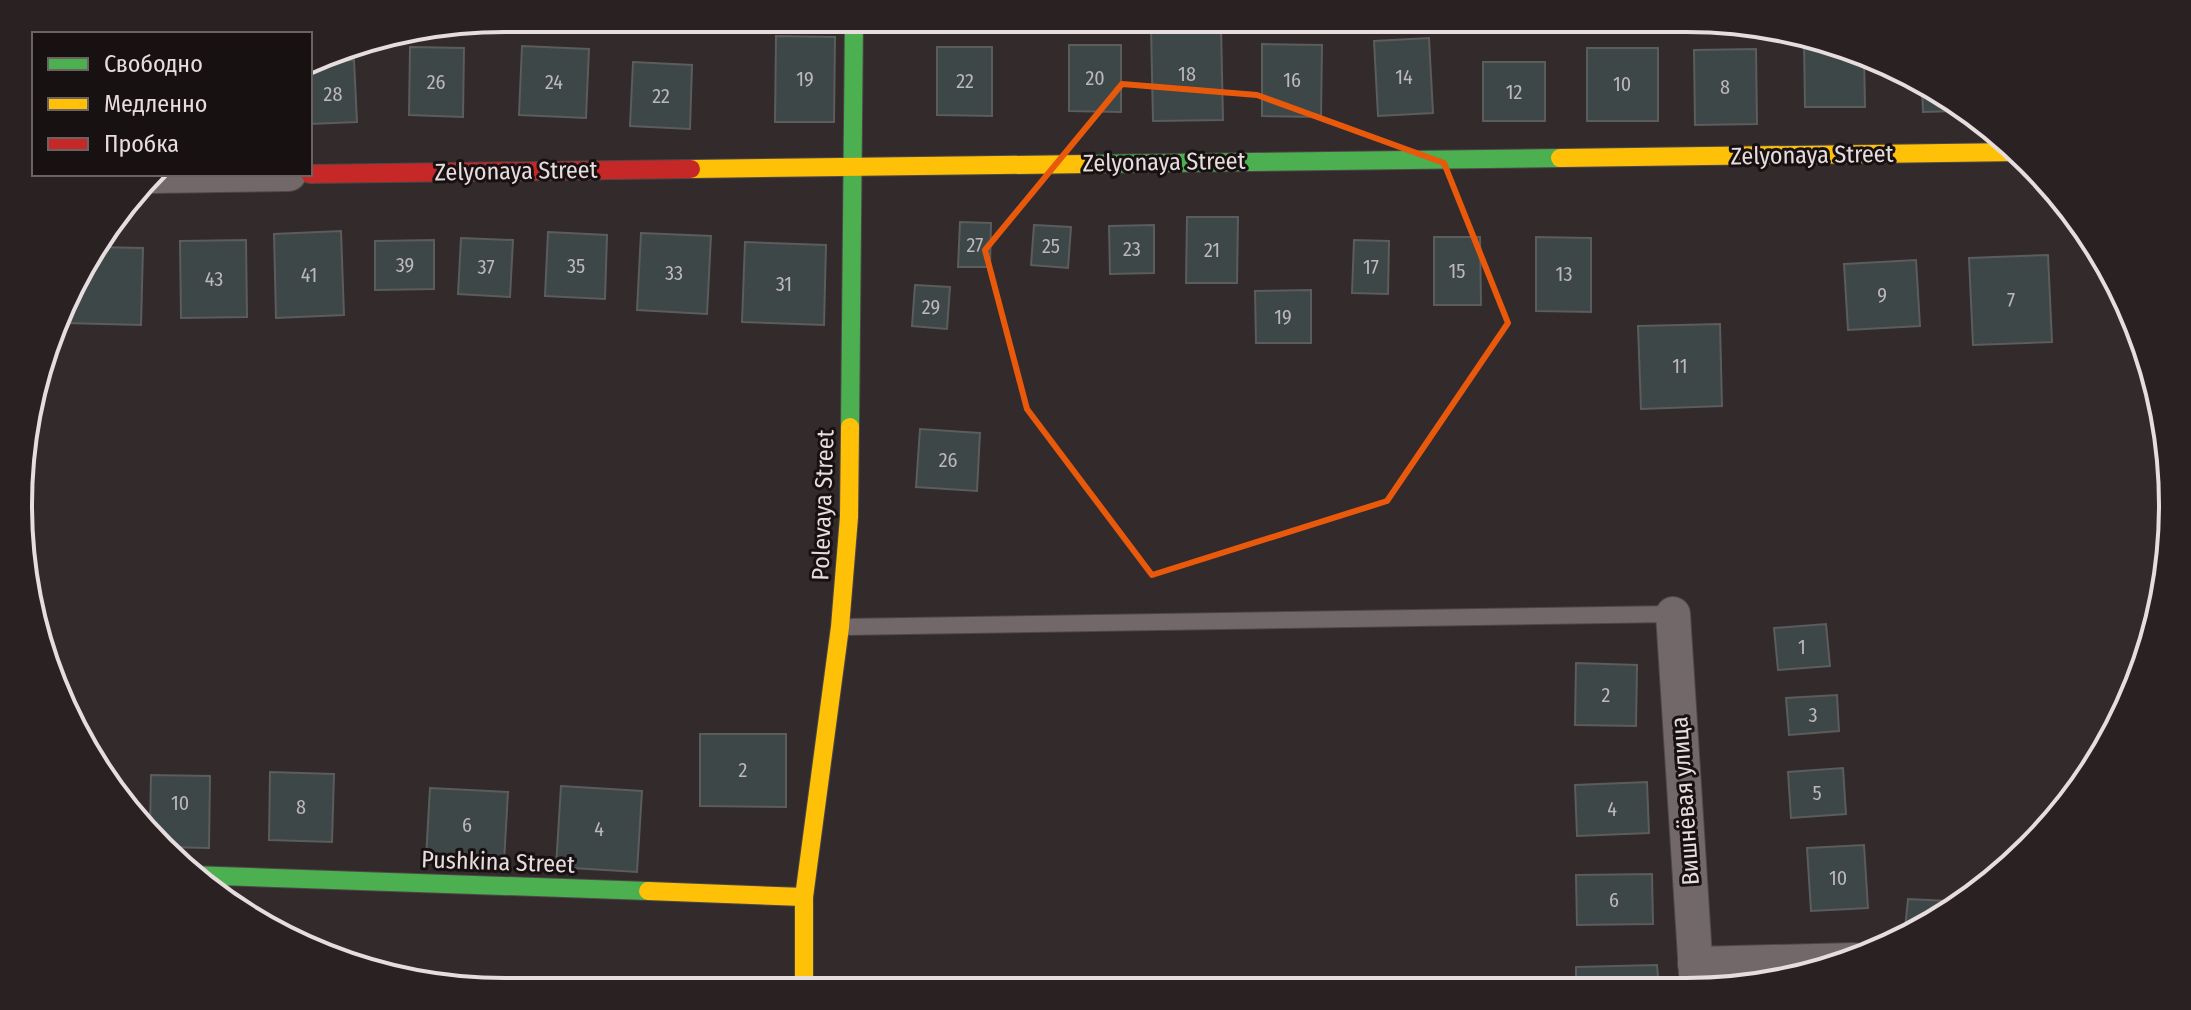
<svg xmlns="http://www.w3.org/2000/svg" width="2191" height="1010" viewBox="0 0 2191 1010" font-family="'Fira Sans Condensed',sans-serif">
<style>
.building{fill:#3d4748;stroke:#5b5c5c;stroke-width:2}
.lines{fill:none;stroke-linecap:round;stroke-linejoin:round}
.lane-casing{stroke:#4e4748;stroke-width:18}
.street-casing{stroke:#4e4748;stroke-width:36}
.fast-casing{stroke:#4e4748;stroke-width:20}
.slow-casing{stroke:#4e4748;stroke-width:20}
.jam-casing{stroke:#4e4748;stroke-width:20}
.lane{stroke:#726869;stroke-width:16}
.street{stroke:#726869;stroke-width:34}
.fast{stroke:#4caf50;stroke-width:18}
.slow{stroke:#ffc107;stroke-width:18}
.jam{stroke:#c62828;stroke-width:18}
.marked{fill:none;stroke:#e8590c;stroke-width:6;stroke-linejoin:round}
.labels{text-anchor:middle;dominant-baseline:central;stroke-width:6;stroke-linejoin:round;paint-order:stroke}
.number-label{font-size:20px;fill:#bcb7b8}
.street-label{font-size:24px;fill:#e7dcde;stroke:#181112}
.rim{fill:none;stroke:#e7dcde;stroke-width:4}
</style>
<rect width="100%" height="100%" fill="#322a2b"/>
<g class="building">
<path d="M1221,26L1223,120L1153,121L1151,27Z"/>
<path d="M776,36L835,37L834,122H775Z"/>
<path d="M1429,38L1433,113L1378,116L1374,41Z"/>
<path d="M1804,41L1864,53L1865,107H1805Z"/>
<path d="M1262,44L1322,45L1321,117L1262,116Z"/>
<path d="M1069,45H1121V112L1069,111Z"/>
<path d="M522,46L589,49L586,118L519,115Z"/>
<path d="M410,47L464,48L463,117L409,115Z"/>
<path d="M937,47H992V116L937,115Z"/>
<rect x="1587" y="48" width="71" height="73"/>
<path d="M1756,49L1757,124L1695,125L1694,50Z"/>
<path d="M354,60L357,122L310,124V66L317,62Z"/>
<path d="M633,62L692,65L690,129L630,126Z"/>
<rect x="1483" y="62" width="62" height="59"/>
<path d="M1922,88L1955,111L1923,112Z"/>
<path d="M1187,217H1238L1237,283H1186Z"/>
<path d="M960,222L991,223L990,267H958Z"/>
<path d="M1034,225L1071,227L1068,268L1031,265Z"/>
<path d="M1154,225V273L1110,274L1109,226Z"/>
<path d="M341,231L344,315L276,318L274,234Z"/>
<path d="M548,232L607,235L605,299L545,296Z"/>
<path d="M641,233L711,236L707,314L637,310Z"/>
<path d="M1434,237H1480L1481,305H1434Z"/>
<path d="M1536,237L1591,238V312L1536,311Z"/>
<path d="M461,238L513,240L510,297L458,294Z"/>
<path d="M246,240L247,317L181,318L180,241Z"/>
<path d="M434,240V289L375,290V241Z"/>
<path d="M1354,240L1389,241L1388,294L1352,293Z"/>
<path d="M745,242L826,245L824,325L742,322Z"/>
<path d="M95,247L143,248L141,325L65,323L66,308L83,262Z"/>
<path d="M2048,255L2052,342L1973,345L1969,258Z"/>
<path d="M1916,260L1920,326L1848,330L1844,264Z"/>
<path d="M915,285L950,287L947,329L912,326Z"/>
<path d="M1311,290V343H1256L1255,291Z"/>
<path d="M1720,324L1722,406L1641,409L1638,326Z"/>
<path d="M920,429L980,433L977,491L916,487Z"/>
<path d="M1826,624L1830,666L1778,670L1774,628Z"/>
<path d="M1576,663L1637,665L1636,726L1575,725Z"/>
<path d="M1837,695L1839,731L1789,735L1786,698Z"/>
<path d="M700,734H786V807L700,806Z"/>
<path d="M1843,768L1846,814L1791,818L1788,772Z"/>
<path d="M270,772L334,774L332,842L269,840Z"/>
<path d="M151,775L210,776L209,848L164,847L150,830Z"/>
<path d="M1647,782L1649,833L1577,836L1575,785Z"/>
<path d="M561,786L642,791L637,872L556,867Z"/>
<path d="M430,788L508,792L504,862L426,858Z"/>
<path d="M1864,845L1868,908L1811,911L1807,848Z"/>
<path d="M1652,874L1653,924L1577,925L1576,875Z"/>
<path d="M1908,899L1947,901L1946,912L1916,930L1905,929Z"/>
<path d="M1657,965L1659,988H1576V967Z"/>
</g>
<g class="lines">
<defs>
<path id="lane" d="M843,627L1673,614"/>
<g id="street">
<path d="M154,176L289,174"/>
<path d="M1673,614L1697,988"/>
<path d="M1695,964L1854,960"/>
</g>
<g id="fast">
<path d="M1086,164L1560,158"/>
<path d="M850,427L854,18"/>
<path d="M190,875L648,891"/>
</g>
<g id="slow">
<path d="M1560,158L2018,152"/>
<path d="M691,169L1086,164"/>
<path d="M648,891L804,897"/>
<path d="M804,991V897L840,627L849,517L850,427"/>
</g>
<path id="jam" d="M310,174L691,169"/>
</defs>
<use href="#lane" class="lane-casing"/>
<use href="#street" class="street-casing"/>
<use href="#fast" class="fast-casing"/>
<use href="#slow" class="slow-casing"/>
<use href="#jam" class="jam-casing"/>
<use href="#lane" class="lane"/>
<use href="#street" class="street"/>
<use href="#fast" class="fast"/>
<use href="#slow" class="slow"/>
<use href="#jam" class="jam"/>
</g>
<path class="marked" d="M1122,84L1257,95L1444,163L1508,323L1387,501L1152,575L1027,409L985,250Z"/>
<g class="labels">
<g class="number-label">
<text x="1187" y="74">18</text>
<text x="1404" y="77">14</text>
<text x="1095" y="78">20</text>
<text x="805" y="79">19</text>
<text x="1292" y="80">16</text>
<text x="965" y="81">22</text>
<text x="436" y="82">26</text>
<text x="554" y="82">24</text>
<text x="1622" y="84">10</text>
<text x="1725" y="87">8</text>
<text x="1514" y="92">12</text>
<text x="333" y="94">28</text>
<text x="661" y="96">22</text>
<text x="975" y="245">27</text>
<text x="1051" y="246">25</text>
<text x="1132" y="249">23</text>
<text x="1212" y="250">21</text>
<text x="405" y="265">39</text>
<text x="576" y="266">35</text>
<text x="486" y="267">37</text>
<text x="1371" y="267">17</text>
<text x="1457" y="271">15</text>
<text x="674" y="273">33</text>
<text x="1564" y="274">13</text>
<text x="309" y="275">41</text>
<text x="214" y="279">43</text>
<text x="784" y="284">31</text>
<text x="1882" y="295">9</text>
<text x="2011" y="300">7</text>
<text x="931" y="307">29</text>
<text x="1283" y="317">19</text>
<text x="1680" y="366">11</text>
<text x="948" y="460">26</text>
<text x="1802" y="647">1</text>
<text x="1606" y="695">2</text>
<text x="1813" y="715">3</text>
<text x="743" y="770">2</text>
<text x="1817" y="793">5</text>
<text x="180" y="803">10</text>
<text x="301" y="807">8</text>
<text x="1612" y="809">4</text>
<text x="467" y="825">6</text>
<text x="599" y="829">4</text>
<text x="1838" y="878">10</text>
<text x="1614" y="900">6</text>
</g>
<g class="street-label">
<text transform="translate(1812 155) rotate(-1)">Zelyonaya Street</text>
<text transform="translate(1164 162) rotate(-1)">Zelyonaya Street</text>
<text transform="translate(516 171) rotate(-1)">Zelyonaya Street</text>
<text transform="translate(823 505) rotate(-88)">Polevaya Street</text>
<text transform="translate(1685 801) rotate(-94)">Вишнёвая улица</text>
<text transform="translate(498 862) rotate(2)">Pushkina Street</text>
</g>
</g>
<path d="M0 0H2191V1010H0ZM505 32H1686A473 473 0 0 1 2159 505V505A473 473 0 0 1 1686 978H505A473 473 0 0 1 32 505V505A473 473 0 0 1 505 32Z" fill="#292122" fill-rule="evenodd"/>
<path class="rim" d="M505 32H1686A473 473 0 0 1 2159 505V505A473 473 0 0 1 1686 978H505A473 473 0 0 1 32 505V505A473 473 0 0 1 505 32Z"/>
<rect x="32" y="32" width="280" height="144" fill="#181112" stroke="#6b6264" stroke-width="2"/>
<rect x="48" y="58" width="40" height="12" fill="#4caf50" stroke="#6b6264" stroke-width="2"/>
<text x="104" y="72" font-size="24" fill="#e7dcde">Свободно</text>
<rect x="48" y="98" width="40" height="12" fill="#ffc107" stroke="#6b6264" stroke-width="2"/>
<text x="104" y="112" font-size="24" fill="#e7dcde">Медленно</text>
<rect x="48" y="138" width="40" height="12" fill="#c62828" stroke="#6b6264" stroke-width="2"/>
<text x="104" y="152" font-size="24" fill="#e7dcde">Пробка</text>
</svg>
